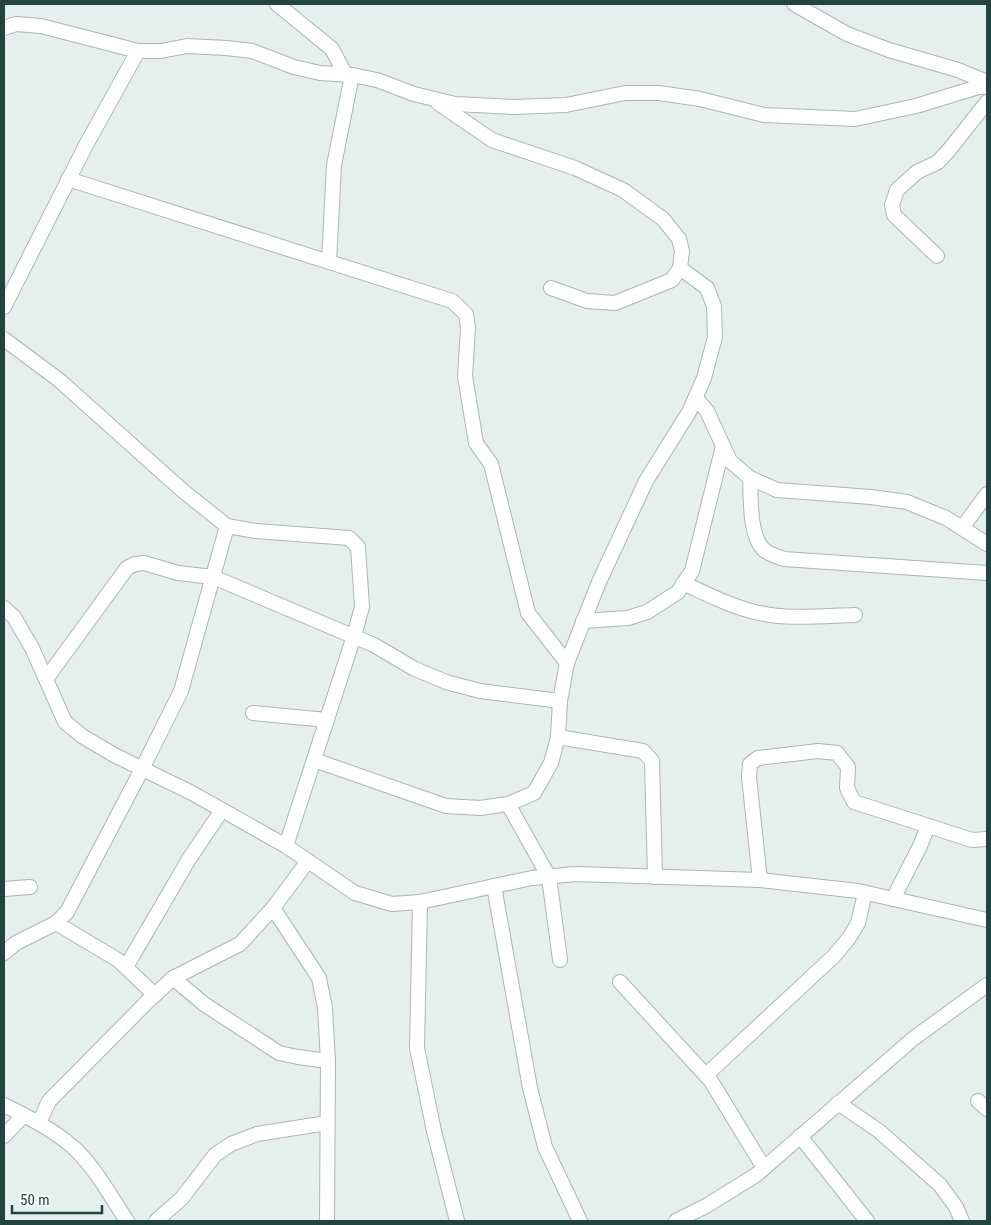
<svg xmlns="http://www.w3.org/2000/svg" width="991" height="1225" viewBox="0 0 991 1225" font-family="'Roboto Condensed',sans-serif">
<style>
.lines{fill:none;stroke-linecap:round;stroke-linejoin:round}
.minor-casing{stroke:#a7b8b4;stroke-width:16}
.minor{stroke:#fff;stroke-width:14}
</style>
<rect width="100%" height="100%" fill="#e5efec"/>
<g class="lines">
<defs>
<g id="minor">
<path d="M277,4L332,49L345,74"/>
<path d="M794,4L847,34L889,50L958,70L987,82"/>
<path d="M4,28L16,24L41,26L138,51H161L187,46L227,48L252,51L294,67L320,73L352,75L377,80L414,94L455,104L514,107L566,105L625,93H659L700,99L764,115L855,119L916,106L978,87H987"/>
<path d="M438,103L492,140L575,168L623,190L663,219L679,239L682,251L680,268L672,280L615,303L587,301L551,288"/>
<path d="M68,179L452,301L466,314L468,328L465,376L476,443L491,464L528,613L567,663"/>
<path d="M937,256L894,215L892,205L897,190L917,172L938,162L949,150L987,102"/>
<path d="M329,262L334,165L352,75"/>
<path d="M4,307L86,145L138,51"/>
<path d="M4,339L59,380L183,491L227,526L256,531L349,538L358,547L362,607L354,636L286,846"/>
<path d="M696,398L707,411L730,461L750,478L777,490L871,497L907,502L946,518L987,544"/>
<path d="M750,478C751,497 749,534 763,549C768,554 778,557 784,559L987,573"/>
<path d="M962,528L987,494"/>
<path d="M683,583C707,594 730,606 755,612C787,620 822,616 855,615"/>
<path d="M4,608L14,617L32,648L65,722L82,736L114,755L192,793L286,846L355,893L392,904L420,902L532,878L576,874L760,880L858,891L987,920"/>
<path d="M583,621L628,618L647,612L678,592L692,571L723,446"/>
<path d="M46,679L127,568L135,564L144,563L178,573L213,577L374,645L413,668L446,682L480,691L560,701"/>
<path d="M253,713L327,720"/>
<path d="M558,737L643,751L652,761L655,877"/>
<path d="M314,760L446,806L480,808L508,804L534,793L551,763L558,737L560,701L567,663L599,582L646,481L689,412L704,378L715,337L714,306L707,288L680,268"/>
<path d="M508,804L549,877L560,960"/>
<path d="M760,880L749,777L750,764L758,758L818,751L837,753L848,767L847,788L854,802L972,840L987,839"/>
<path d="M494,886L530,1088L545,1147L580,1221"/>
<path d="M4,889L30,887"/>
<path d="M893,899L920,846L928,826"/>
<path d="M420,902L417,1048L434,1131L457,1221"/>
<path d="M273,908L319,978L325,1008L328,1061L327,1221"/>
<path d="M56,923L118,960L155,995"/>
<path d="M4,953L16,943L56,923L67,912L142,769L181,691L227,526"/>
<path d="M126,967L189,859L222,810"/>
<path d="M173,978L204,1004L279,1053L298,1057L328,1061"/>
<path d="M620,982L711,1081L764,1168"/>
<path d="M706,1075L834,956L849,938L858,923L865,893"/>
<path d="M978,1101L987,1109"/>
<path d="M838,1103L879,1131L940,1185L956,1207L962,1221"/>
<path d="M4,1105C28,1117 52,1129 73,1147C95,1167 111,1197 127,1221"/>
<path d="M39,1123L49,1101L148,1001L173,978L240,944L273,908L308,861"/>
<path d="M4,1136L24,1115"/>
<path d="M800,1136L867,1221"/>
<path d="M156,1221L182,1198L215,1155L231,1144L257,1134L327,1123"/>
<path d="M676,1221L706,1206L756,1175L914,1038L987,985"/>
</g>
</defs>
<use href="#minor" class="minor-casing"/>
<use href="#minor" class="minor"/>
</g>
<rect width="991" height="1225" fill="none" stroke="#22433e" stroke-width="10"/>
<path d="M12 1205v8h90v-8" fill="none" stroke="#22433e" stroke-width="2.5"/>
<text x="20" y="1205" font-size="15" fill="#22433e" stroke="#f6fbf9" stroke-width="4" paint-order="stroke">50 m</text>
</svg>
